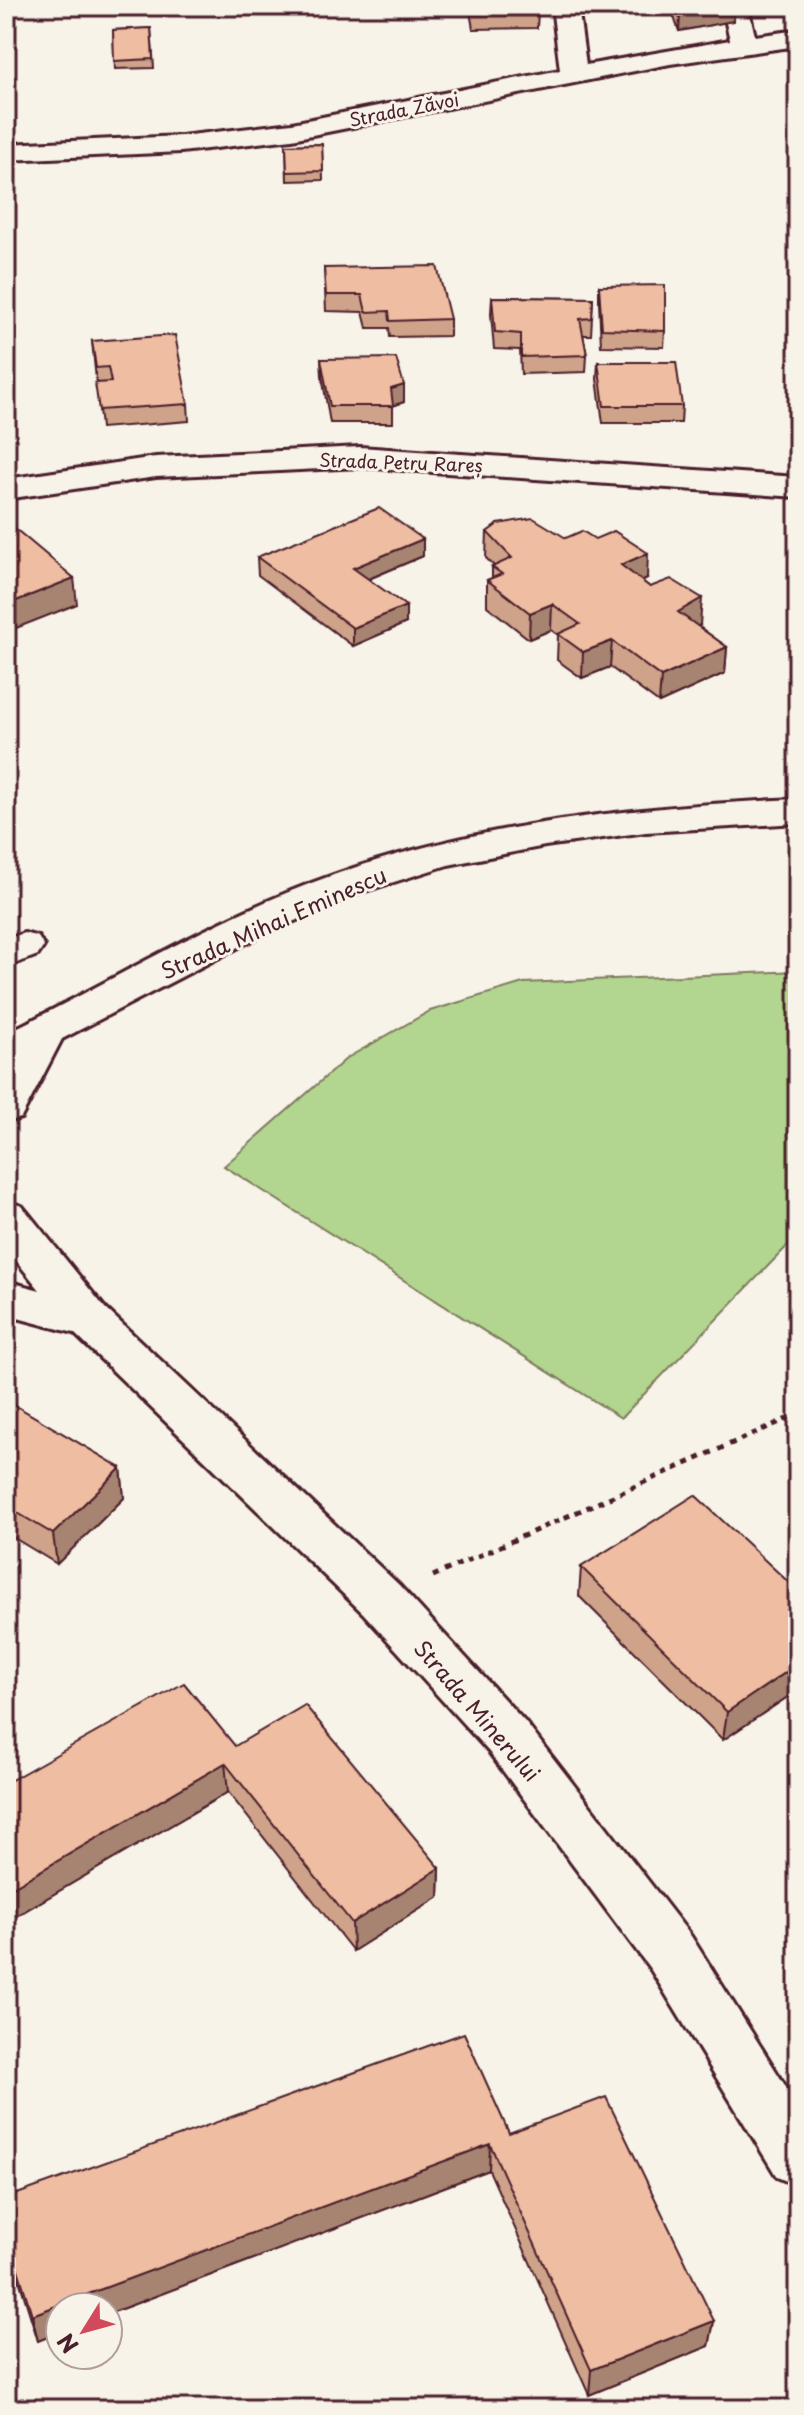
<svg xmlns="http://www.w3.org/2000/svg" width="804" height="2415" viewBox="0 0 804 2415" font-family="'Playpen Sans',sans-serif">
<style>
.green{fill:#b2d690;stroke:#7e7a5e;stroke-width:2}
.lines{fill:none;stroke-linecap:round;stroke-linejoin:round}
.minor-casing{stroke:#4a1f2b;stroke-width:6}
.path{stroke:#4a1f2b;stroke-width:5;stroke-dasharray:6 6;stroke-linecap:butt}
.minor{fill:#f7f3e8;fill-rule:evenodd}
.wall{fill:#cea38a;stroke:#4a1f2b;stroke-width:2}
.shaded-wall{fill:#a78471;stroke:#4a1f2b;stroke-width:2}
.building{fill:#efbda1;stroke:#4a1f2b;stroke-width:2}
.labels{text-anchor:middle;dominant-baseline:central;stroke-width:6;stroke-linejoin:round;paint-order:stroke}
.far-street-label{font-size:18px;fill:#4a1f2b;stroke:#f7f3e8}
.street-label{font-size:22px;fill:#4a1f2b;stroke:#f7f3e8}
</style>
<rect width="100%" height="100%" fill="#f7f3e8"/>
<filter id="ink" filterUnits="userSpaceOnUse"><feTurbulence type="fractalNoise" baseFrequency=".0125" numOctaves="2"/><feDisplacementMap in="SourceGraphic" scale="16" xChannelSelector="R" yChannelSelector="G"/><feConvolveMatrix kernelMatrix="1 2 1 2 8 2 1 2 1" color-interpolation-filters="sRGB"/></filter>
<g filter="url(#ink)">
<path class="green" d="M798,971V1235L621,1418L224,1166L347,1058L430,1011L523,983Z"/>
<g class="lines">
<defs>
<g id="minor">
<path d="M552,6H578L586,65L730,40L722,6H748L755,36L798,30V46L670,64L292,139L181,152L6,160V144L181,136L292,123L560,70Z"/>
<path d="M360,447L798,477V497L360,467L156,477L6,499V479L156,457Z"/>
<path d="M798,799V823L646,832L545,846L448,865L359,893L260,936L62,1039L21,1118L6,1122V1033C115,980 219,915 333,875C482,822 641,806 798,799Z"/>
<path d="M24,933L38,937L44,946L38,955L6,967V939Z"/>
<path d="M6,1201L22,1206L105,1308L399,1585L525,1722L691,1936L798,2106V2186L777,2177L651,1970L489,1752L363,1613L74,1333L6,1315V1281L40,1290L6,1248Z"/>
</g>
</defs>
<use href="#minor" class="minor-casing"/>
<path class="path" d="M433,1576L798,1414"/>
<use href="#minor" class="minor"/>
</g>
<g class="wall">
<path d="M469,6H536L538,12L537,28L473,29Z"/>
<path d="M670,6H735L733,21L679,31Z"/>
<path d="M151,28L154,68L115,69L113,30Z"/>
<path d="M322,144L323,180L287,181L286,145Z"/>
<path d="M324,268L450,319V336L390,337L389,328H367L363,312L326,311Z"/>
<path d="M599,286L665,331L664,347L601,346L599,302Z"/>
<path d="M492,297L593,298L591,335H583L587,355L586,372L521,374L520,350L494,349L491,314Z"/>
<path d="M92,341L188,404L189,421L101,428Z"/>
<path d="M321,359L404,385V402L393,406V423H330L322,376Z"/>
<path d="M598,362L682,406L681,423H603L597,379Z"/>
<path d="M487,532L566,538L647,578L642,581L700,625L698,626L727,647L725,673L659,703L610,667L582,678L557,660L558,635L551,630L529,639L487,606V580L492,578V567L494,566L486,558Z"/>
<path d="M423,556L369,579L406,623L353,646L258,575L257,557Z"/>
<path d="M798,600V631L793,630L795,612Z"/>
<path d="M6,1400L121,1468L124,1498L57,1564L6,1533Z"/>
<path d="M581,1567L798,1591V1690L723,1740L579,1596Z"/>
<path d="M235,1746L440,1868L439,1897L353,1951L228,1792L6,1922V1783Z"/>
<path d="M509,2133L714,2321L709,2346L589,2395L489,2170L108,2314V2307H60V2332L38,2341L6,2238V2198Z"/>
</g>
<g class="shaded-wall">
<path d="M735,6L733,21L679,31L680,16Z"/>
<path d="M404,385V402L391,406V389Z"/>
<path d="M423,539V556L354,585L353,568Z"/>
<path d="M648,553L647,578L619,591L621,565Z"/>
<path d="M74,578L77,604L6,632V605Z"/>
<path d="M702,598L700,625L675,638L678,612Z"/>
<path d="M552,604L551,630L529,639L530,613Z"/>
<path d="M406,606V623L353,646V628Z"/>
<path d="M612,641L610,667L582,678L583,652Z"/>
<path d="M727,647L725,673L659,703L661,677Z"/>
<path d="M121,1468L124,1498L57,1564L53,1534Z"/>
<path d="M798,1664V1690L723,1740L727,1712Z"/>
<path d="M225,1763L228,1792L6,1922V1891Z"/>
<path d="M440,1868L439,1897L353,1951L352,1923Z"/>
<path d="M490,2144L489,2170L108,2314V2307H60V2332L38,2341L32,2315Z"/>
<path d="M714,2321L709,2346L589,2395L591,2370Z"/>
</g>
<g class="building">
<path d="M472,6H536L538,12L473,14Z"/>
<path d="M676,6H733L680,16Z"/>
<path d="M151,28L153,59L114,61L113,30Z"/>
<path d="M322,144L323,171L287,172L286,145Z"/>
<path d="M437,266L450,319L390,321L389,311L366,312L362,295H326L324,268Z"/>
<path d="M665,285V331L602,329L599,286Z"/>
<path d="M492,297L593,298L592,318L580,319L587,355L521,357V334L495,332Z"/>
<path d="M175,335L188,404L99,410L95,383L111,382L108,367L96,368L92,341Z"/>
<path d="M396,358L404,385L391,389L393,406H330L321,359Z"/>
<path d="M598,362H676L682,406H604Z"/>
<path d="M379,508L423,539L353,568L406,606L353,628L257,557Z"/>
<path d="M533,518L566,538L582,531L595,539L614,531L648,553L621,565L650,587L671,579L702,598L678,612L727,647L661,677L612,641L583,652L558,634L580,624L552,604L530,613L487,580L502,574L492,567L512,558L487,532L498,524Z"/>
<path d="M6,521L74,578L6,605Z"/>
<path d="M798,600V613L795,612Z"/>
<path d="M6,1400L121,1468L53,1534L6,1506Z"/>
<path d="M695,1495L798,1591V1664L727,1712L581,1567Z"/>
<path d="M184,1683L235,1746L305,1705L440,1868L352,1923L225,1763L6,1891V1783Z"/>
<path d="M464,2033L509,2133L606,2097L714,2321L591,2370L490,2144L32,2315L6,2230V2198Z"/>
</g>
</g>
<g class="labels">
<g class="far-street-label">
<text transform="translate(404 109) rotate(-11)">Strada Zăvoi</text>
<text transform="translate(401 462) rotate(2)">Strada Petru Rareș</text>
</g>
<g class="street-label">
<text transform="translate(273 922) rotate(-24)">Strada Mihai Eminescu</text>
<text transform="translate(478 1710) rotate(49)">Strada Minerului</text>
</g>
</g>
<rect width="804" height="2415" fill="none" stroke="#f7f3e8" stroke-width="32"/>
<rect x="16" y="16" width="772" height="2383" fill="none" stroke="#4a1f2b" stroke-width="3" filter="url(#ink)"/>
<g transform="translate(84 2331) rotate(233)"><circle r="38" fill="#f7f3e8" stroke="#b29e9c" stroke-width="2"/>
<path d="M0-6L14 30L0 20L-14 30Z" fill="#d1495b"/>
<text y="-12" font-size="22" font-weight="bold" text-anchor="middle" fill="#4a1f2b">N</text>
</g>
</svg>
